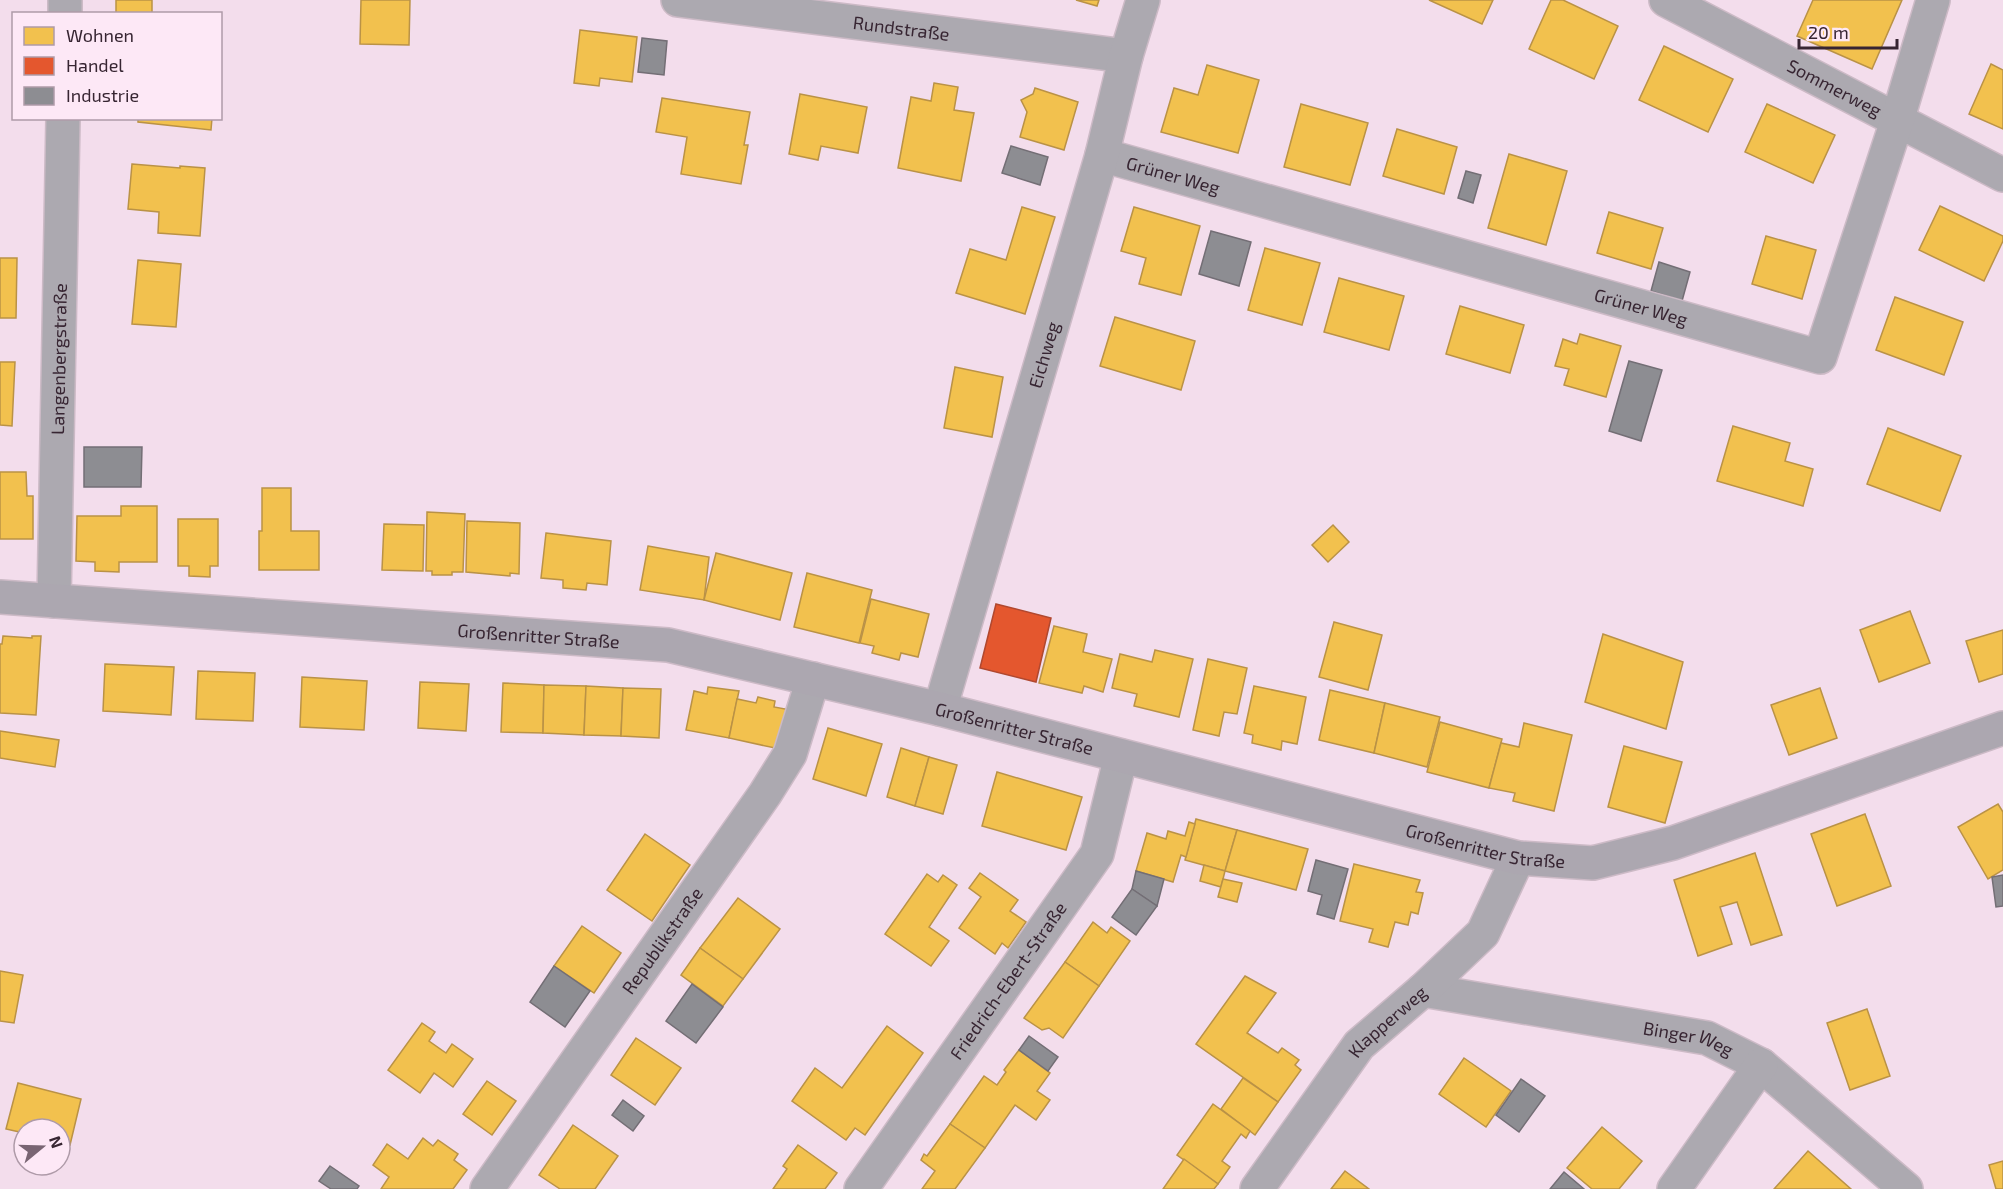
<svg xmlns="http://www.w3.org/2000/svg" width="2003" height="1189" viewBox="0 0 2003 1189" font-family="'Exo 2',sans-serif">
<style>
.homes{fill:#f2c14e;stroke:#ba9246;stroke-width:1.5}
.shops{fill:#e4572e;stroke:#b0482f;stroke-width:1.5}
.industry{fill:#8d8d92;stroke:#736e75;stroke-width:1.5}
.lines{fill:none;stroke-linecap:round;stroke-linejoin:round}
.minor-casing{stroke:#ccbac6;stroke-width:36}
.secondary-casing{stroke:#ccbac6;stroke-width:36}
.minor{stroke:#aca9b0;stroke-width:33}
.secondary{stroke:#aca7b0;stroke-width:33}
.labels{text-anchor:middle;dominant-baseline:central;stroke-width:6;stroke-linejoin:round;paint-order:stroke}
.street-label{font-size:18px;fill:#372532;stroke:#fde8f6}
</style>
<rect width="100%" height="100%" fill="#f3ddec"/>
<g class="homes">
<rect x="116" y="0" width="36" height="14"/>
<path d="M361,0H410L409,45L360,44Z"/>
<path d="M1076,0H1099L1097,6Z"/>
<path d="M1429,0H1493L1482,24Z"/>
<path d="M1551,0H1563L1618,26L1594,79L1529,49Z"/>
<path d="M1813,0H1902L1872,69L1797,36Z"/>
<path d="M580,30L637,37L632,82L600,78L599,86L574,83Z"/>
<path d="M1664,46L1733,79L1708,132L1639,100Z"/>
<path d="M1991,64L2003,70V129L1969,114Z"/>
<path d="M1207,65L1259,80L1238,153L1161,132L1174,88L1198,95Z"/>
<path d="M934,83L958,87L954,110L974,113L961,181L898,168L911,97L931,101Z"/>
<path d="M1035,88L1078,102L1064,150L1020,137L1027,112L1021,100L1033,94Z"/>
<path d="M800,94L867,107L858,153L821,146L818,160L789,154Z"/>
<path d="M662,98L750,112L744,145H748L741,184L681,174L687,137L656,132Z"/>
<path d="M1301,104L1368,123L1350,185L1284,167Z"/>
<path d="M1767,104L1835,135L1813,183L1745,152Z"/>
<path d="M138,118H212L211,130L138,122Z"/>
<path d="M1397,129L1457,147L1444,194L1383,176Z"/>
<path d="M1509,154L1567,171L1546,245L1488,228Z"/>
<path d="M132,164L180,168V166L205,168L200,236L158,233L159,212L128,209Z"/>
<path d="M1940,206L2003,236V241L1984,281L1919,250Z"/>
<path d="M1022,207L1055,217L1025,314L956,293L970,249L1006,260Z"/>
<path d="M1134,207L1200,226L1181,295L1139,284L1146,258L1121,251Z"/>
<path d="M1609,212L1663,228L1651,269L1597,253Z"/>
<path d="M1766,236L1816,250L1802,299L1752,284Z"/>
<path d="M1265,248L1320,263L1302,325L1248,310Z"/>
<path d="M0,258H17L16,318H0Z"/>
<path d="M138,260L181,264L176,327L132,324Z"/>
<path d="M1339,278L1404,296L1389,350L1324,332Z"/>
<path d="M1895,297L1963,322L1944,375L1876,350Z"/>
<path d="M1460,306L1524,325L1510,373L1446,354Z"/>
<path d="M1115,317L1195,341L1181,390L1100,366Z"/>
<path d="M1580,334L1621,346L1606,397L1564,385L1569,369L1555,366L1563,339L1577,344Z"/>
<path d="M0,362H15L12,426L0,425Z"/>
<path d="M955,367L1003,377L992,437L944,428Z"/>
<path d="M1733,426L1790,443L1785,461L1813,469L1803,506L1717,481Z"/>
<path d="M1888,428L1961,456L1940,511L1867,484Z"/>
<path d="M0,472H26L27,496H33V539H0Z"/>
<path d="M262,488H291V531H319V570H259V531H262Z"/>
<path d="M121,506H157V562H119V572L95,571V562L76,561L77,516H121Z"/>
<path d="M427,512L465,514L463,572H452V575H432V571H426Z"/>
<path d="M178,519H218V566H210V577L189,576V566H178Z"/>
<path d="M467,521L520,523L519,574L510,573V576L466,572Z"/>
<path d="M384,524L424,525L423,571L382,570Z"/>
<path d="M1333,525L1349,542L1328,562L1312,545Z"/>
<path d="M546,533L611,541L607,585L587,583L586,590L563,588V580L541,578Z"/>
<path d="M648,546L709,557L704,600L640,590Z"/>
<path d="M716,553L792,573L780,620L704,600Z"/>
<path d="M807,573L872,590L859,643L794,627Z"/>
<path d="M871,599L929,614L918,657L901,653L899,660L872,653L874,646L860,643Z"/>
<path d="M1910,611L1930,663L1879,682L1860,630Z"/>
<path d="M1334,622L1382,635L1368,690L1319,677Z"/>
<path d="M1054,626L1087,634L1083,652L1112,659L1103,692L1084,686L1082,693L1039,683Z"/>
<path d="M2003,630V674L1979,682L1966,641Z"/>
<path d="M1603,634L1683,662L1666,729L1585,702Z"/>
<path d="M3,636L32,638V636H41L36,715L0,713V644H2Z"/>
<path d="M1155,650L1193,659L1179,717L1134,706L1137,694L1112,688L1120,654L1152,662Z"/>
<path d="M1208,659L1247,668L1237,714L1224,712L1219,736L1193,730Z"/>
<path d="M105,664L174,667L171,715L103,711Z"/>
<path d="M198,671L255,673L253,721L196,719Z"/>
<path d="M302,677L367,681L364,730L300,727Z"/>
<path d="M420,682L469,684L466,731L418,728Z"/>
<path d="M503,683L544,685L543,733L501,732Z"/>
<path d="M544,685L586,686L584,735L543,733Z"/>
<path d="M586,686L623,688L621,736L584,735Z"/>
<path d="M1254,686L1306,697L1297,744L1282,741L1281,750L1252,743L1253,735L1244,733Z"/>
<path d="M708,687L739,691L729,738L686,730L694,691L707,694Z"/>
<path d="M623,688L661,689L659,738L621,736Z"/>
<path d="M1820,688L1837,738L1789,755L1771,705Z"/>
<path d="M1330,690L1385,703L1374,753L1319,740Z"/>
<path d="M758,697L775,701L774,707L796,711L775,748L729,738L737,699L756,703Z"/>
<path d="M1385,703L1440,717L1427,767L1374,753Z"/>
<path d="M1440,722L1502,739L1489,788L1427,772Z"/>
<path d="M1524,723L1572,735L1554,811L1513,801L1515,793L1489,788L1501,743L1519,747Z"/>
<path d="M828,728L882,744L866,796L813,779Z"/>
<path d="M0,731L59,740L55,767L0,758Z"/>
<path d="M1624,746L1682,762L1665,823L1608,807Z"/>
<path d="M901,748L929,757L915,806L887,797Z"/>
<path d="M929,757L957,765L943,814L915,806Z"/>
<path d="M997,772L1082,797L1066,850L982,826Z"/>
<path d="M1998,804L2003,812V870L1988,879L1958,827Z"/>
<path d="M1865,814L1891,886L1837,906L1811,834Z"/>
<path d="M1196,819L1237,830L1225,871L1185,860Z"/>
<path d="M1189,822L1195,824L1186,857L1181,855L1173,882L1136,871L1147,833L1166,839L1168,831L1185,836Z"/>
<path d="M1237,830L1308,849L1296,890L1225,871Z"/>
<path d="M645,834L690,865L652,921L607,890Z"/>
<path d="M1755,853L1782,935L1751,945L1737,902L1720,907L1732,944L1698,956L1674,880Z"/>
<path d="M1354,864L1420,880L1416,892L1423,893L1418,914L1411,912L1408,925L1395,922L1388,947L1369,942L1373,929L1340,921Z"/>
<path d="M1204,865L1225,871L1221,887L1200,881Z"/>
<path d="M980,873L1018,900L1010,911L1026,922L1008,948L1002,943L995,954L959,928L981,897L969,888Z"/>
<path d="M927,874L938,882L943,875L957,885L929,927L949,941L931,966L885,934Z"/>
<path d="M1223,879L1242,883L1237,902L1218,897Z"/>
<path d="M738,898L780,929L743,979L700,948Z"/>
<path d="M1093,922L1107,933L1111,927L1130,941L1099,986L1065,962Z"/>
<path d="M582,926L621,953L594,993L554,966Z"/>
<path d="M700,948L743,979L723,1006L681,975Z"/>
<path d="M1065,962L1099,986L1063,1038L1049,1028L1042,1030L1024,1018Z"/>
<path d="M0,971L23,975L14,1023L0,1021Z"/>
<path d="M1245,976L1276,993L1247,1033L1278,1053L1282,1048L1299,1060L1295,1065L1301,1070L1278,1102L1196,1044Z"/>
<path d="M1867,1009L1890,1076L1850,1090L1827,1023Z"/>
<path d="M422,1023L435,1032L429,1041L446,1053L452,1044L473,1059L453,1087L434,1073L420,1093L388,1070Z"/>
<path d="M887,1026L923,1053L865,1135L855,1128L846,1140L792,1101L815,1068L842,1088Z"/>
<path d="M636,1038L681,1068L655,1105L611,1075Z"/>
<path d="M1019,1050L1050,1073L1037,1091L1050,1100L1036,1120L1015,1105L985,1148L950,1124L984,1076L997,1085L1006,1072L1004,1070Z"/>
<path d="M1464,1058L1511,1091L1486,1127L1439,1094Z"/>
<path d="M1243,1078L1278,1102L1255,1135L1221,1109Z"/>
<path d="M487,1081L516,1101L492,1135L463,1114Z"/>
<path d="M18,1083L81,1099L70,1145L60,1142V1129H24V1133L6,1129Z"/>
<path d="M1213,1104L1250,1131L1246,1138L1241,1134L1222,1161L1230,1167L1218,1184L1177,1155Z"/>
<path d="M950,1124L985,1148L955,1189H922L935,1171L921,1160L924,1154L927,1156Z"/>
<path d="M573,1125L618,1156L595,1189H560L539,1175Z"/>
<path d="M1602,1127L1642,1161L1619,1189H1592L1567,1168Z"/>
<path d="M423,1138L433,1146L438,1140L458,1154L454,1160L467,1170L453,1189H381L389,1177L373,1165L387,1144L408,1159Z"/>
<path d="M798,1145L837,1173L825,1189H773L787,1169L783,1166Z"/>
<path d="M1808,1151L1851,1189H1774Z"/>
<path d="M1184,1159L1218,1184L1214,1189H1163Z"/>
<path d="M2003,1161V1189H1996L1989,1165Z"/>
<path d="M1345,1171L1369,1189H1331Z"/>
</g>
<path class="shops" d="M996,604L1051,618L1036,682L980,668Z"/>
<g class="industry">
<path d="M642,38L667,41L664,75L638,72Z"/>
<path d="M1011,146L1048,157L1040,185L1002,173Z"/>
<path d="M1466,171L1481,175L1473,203L1458,198Z"/>
<path d="M1211,231L1251,242L1239,286L1199,274Z"/>
<path d="M1659,262L1690,272L1682,301L1651,291Z"/>
<path d="M1629,361L1662,370L1641,441L1609,431Z"/>
<path d="M84,447H142L141,487H84Z"/>
<path d="M1316,860L1348,869L1334,919L1317,914L1322,895L1308,891Z"/>
<path d="M1136,871L1164,879L1157,906L1132,889Z"/>
<path d="M2003,875V906L1996,907L1992,877Z"/>
<path d="M1132,889L1157,906L1136,935L1112,917Z"/>
<path d="M554,966L590,991L565,1027L530,1002Z"/>
<path d="M692,984L723,1007L696,1043L666,1021Z"/>
<path d="M1029,1036L1058,1057L1048,1071L1019,1050Z"/>
<path d="M1521,1079L1545,1096L1519,1132L1496,1115Z"/>
<path d="M623,1100L644,1116L633,1131L612,1115Z"/>
<path d="M330,1166L359,1186L357,1189H331L319,1181Z"/>
<path d="M1564,1172L1584,1189H1550Z"/>
</g>
<g class="lines">
<defs>
<g id="minor">
<path id="s1" d="M678,0L1126,56"/>
<path id="s2" d="M1666,0L2003,175"/>
<path d="M65,14V0"/>
<path id="s3" d="M1102,155L1820,357L1897,121L1933,0"/>
<path id="s4" d="M54,601L63,118"/>
<path id="s5" d="M940,709L1102,155L1126,56L1143,0"/>
<path id="s6" d="M1423,990L1707,1038L1761,1065L1906,1189"/>
<path id="s7" d="M487,1189L765,794L790,754L813,679"/>
<path id="s8" d="M861,1189L1097,854L1121,756"/>
<path id="s9" d="M1257,1189L1359,1045L1423,990L1483,933L1518,858"/>
<path d="M1674,1189L1761,1065"/>
</g>
<g id="secondary">
<path id="s10" d="M0,597L668,645L940,709L1518,858L1593,863L1673,843L2003,728"/>
</g>
</defs>
<use href="#minor" class="minor-casing"/>
<use href="#secondary" class="secondary-casing"/>
<use href="#minor" class="minor"/>
<use href="#secondary" class="secondary"/>
</g>
<g class="labels">
<g class="street-label">
<text stroke="none"><textPath href="#s1" startOffset="225">Rundstraße</textPath></text>
<text stroke="none"><textPath href="#s2" startOffset="190">Sommerweg</textPath></text>
<text stroke="none"><textPath href="#s3" startOffset="74">Grüner Weg</textPath></text>
<text stroke="none"><textPath href="#s3" startOffset="560">Grüner Weg</textPath></text>
<text stroke="none"><textPath href="#s5" startOffset="369">Eichweg</textPath></text>
<text stroke="none"><textPath href="#s4" startOffset="242">Langenbergstraße</textPath></text>
<text stroke="none"><textPath href="#s10" startOffset="540">Großenritter Straße</textPath></text>
<text stroke="none"><textPath href="#s10" startOffset="1026">Großenritter Straße</textPath></text>
<text stroke="none"><textPath href="#s10" startOffset="1512">Großenritter Straße</textPath></text>
<text stroke="none"><textPath href="#s7" startOffset="304">Republikstraße</textPath></text>
<text stroke="none"><textPath href="#s8" startOffset="255">Friedrich-Ebert-Straße</textPath></text>
<text stroke="none"><textPath href="#s9" startOffset="213">Klapperweg</textPath></text>
<text stroke="none"><textPath href="#s6" startOffset="270">Binger Weg</textPath></text>
</g>
</g>
<rect x="12" y="12" width="210" height="108" fill="#fde8f6" stroke="#ae9aa8" stroke-width="1.5"/>
<rect x="24" y="27" width="30" height="18" fill="#f2c14e" stroke="#ae9aa8" stroke-width="1.5"/>
<text x="66" y="42" font-size="18" fill="#372532">Wohnen</text>
<rect x="24" y="57" width="30" height="18" fill="#e4572e" stroke="#ae9aa8" stroke-width="1.5"/>
<text x="66" y="72" font-size="18" fill="#372532">Handel</text>
<rect x="24" y="87" width="30" height="18" fill="#8d8d92" stroke="#ae9aa8" stroke-width="1.5"/>
<text x="66" y="102" font-size="18" fill="#372532">Industrie</text>
<g transform="translate(42 1147) rotate(71)"><circle r="28" fill="#fde8f6" stroke="#ae9aa8" stroke-width="1.5"/>
<path d="M0-4.5L10 22L0 15L-10 22Z" fill="#796573"/>
<text y="-9" font-size="16" font-weight="bold" text-anchor="middle" fill="#372532">N</text>
</g>
<path d="M1799 39v9h98v-9" fill="none" stroke="#372532" stroke-width="3"/>
<text x="1808" y="39" font-size="18" fill="#372532" stroke="#fde8f6" stroke-width="4.5" paint-order="stroke">20 m</text>
</svg>
